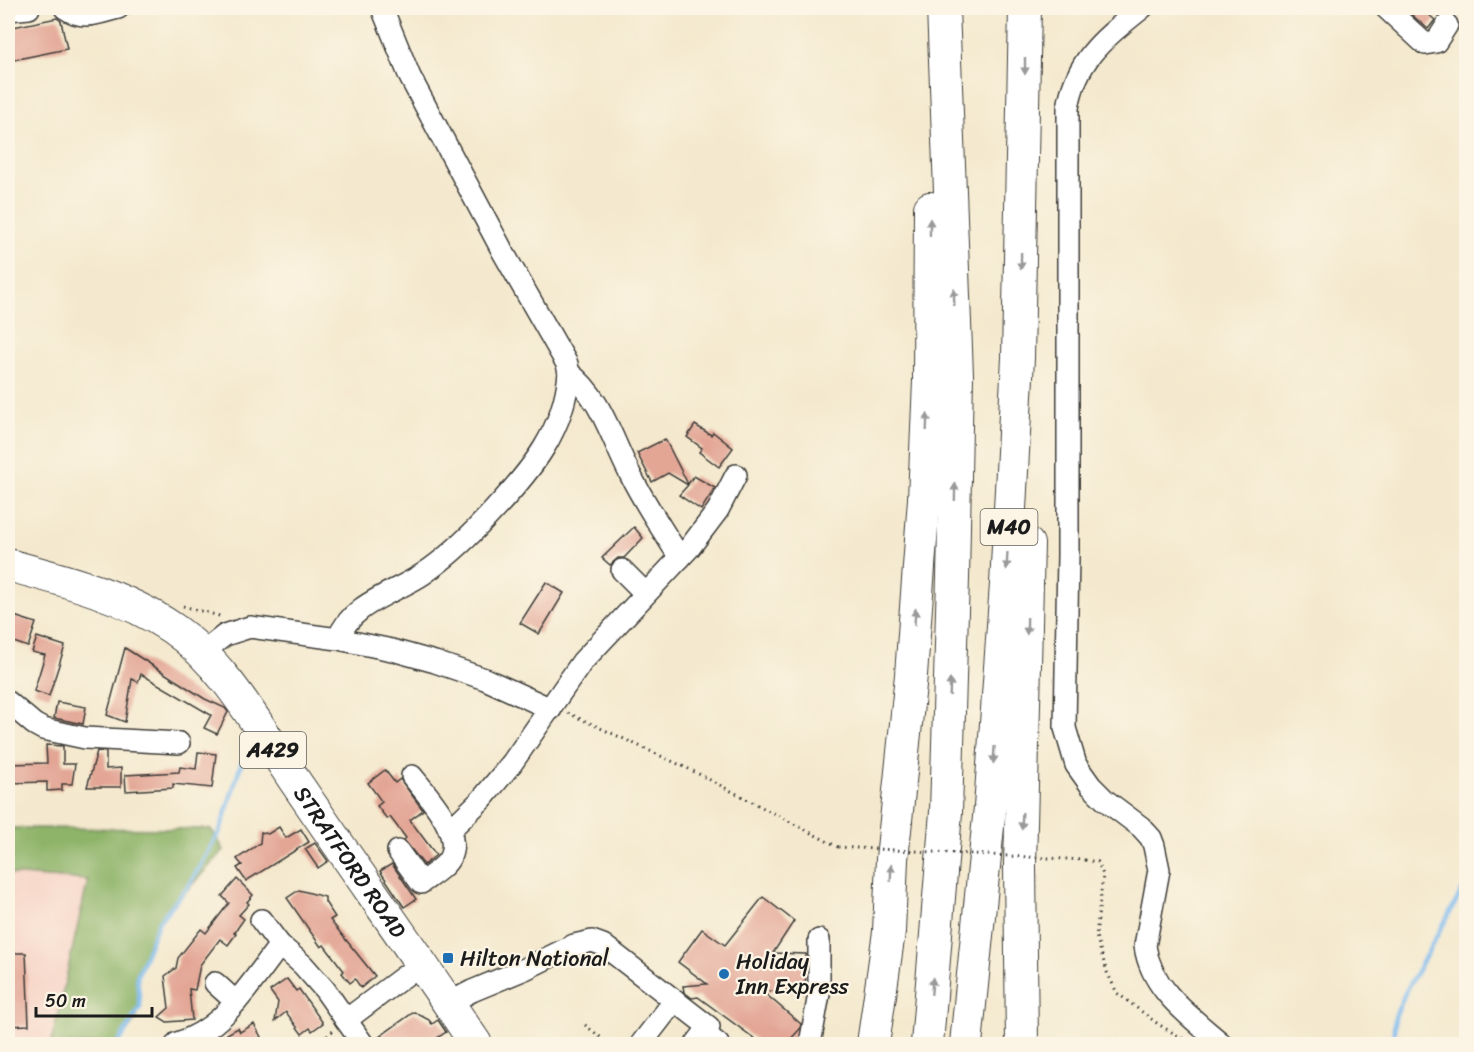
<svg xmlns="http://www.w3.org/2000/svg" width="1474" height="1052" viewBox="0 0 1474 1052" font-family="Sriracha,sans-serif">
<style>
.built{fill:#f6d2c5}
.forest{fill:#8eb469;stroke:#556842;stroke-width:1.5}
.lines{fill:none;stroke-linecap:round;stroke-linejoin:round}
.stream{stroke:#7cbbf0;stroke-width:4.5}
.building{fill:#e3a695}
.minor-casing{stroke:#3c3b37;stroke-width:24}
.highway-casing{stroke:#3c3b37;stroke-width:34}
.path{stroke:#3c3b37;stroke-width:3;stroke-dasharray:1.5 4.5;stroke-linecap:butt}
.minor{stroke:#fff;stroke-width:21}
.highway{stroke:#fff;stroke-width:32}
.path-bridge{stroke:#3c3b37;stroke-width:3;stroke-dasharray:1.5 4.5;stroke-linecap:butt}
.oneway{fill:#999}
.poi-dot{fill:#1f6fb2;stroke:#fcf5e5;stroke-width:2}
.labels{text-anchor:middle;dominant-baseline:central;stroke-width:4.5;stroke-linejoin:round;paint-order:stroke}
.shield{fill:#fcf5e5;stroke:#5f5d58;stroke-width:1.5}
.shield-label{font-size:21px;font-weight:bold;fill:#1c1c1c}
.street-label{font-size:22px;fill:#1c1c1c;stroke:#fcf5e5}
.poi-label{font-size:22px;fill:#1c1c1c;stroke:#fcf5e5;text-anchor:start}
</style>
<rect width="100%" height="100%" fill="#fcf5e5"/>
<filter id="ink" filterUnits="userSpaceOnUse"><feTurbulence type="fractalNoise" baseFrequency=".0167" numOctaves="2"/><feDisplacementMap in="SourceGraphic" scale="12" xChannelSelector="R" yChannelSelector="G"/><feConvolveMatrix kernelMatrix="1 2 1 2 8 2 1 2 1" color-interpolation-filters="sRGB"/></filter>
<filter id="wash" filterUnits="userSpaceOnUse"><feTurbulence type="fractalNoise" baseFrequency=".008" numOctaves="4" result="noise"/><feDisplacementMap in="SourceGraphic" scale="24" xChannelSelector="R" yChannelSelector="G"/><feGaussianBlur stdDeviation="1.35" result="paint"/><feColorMatrix in="noise" values="0 0 0 0 0 0 0 0 0 0 0 0 0 0 0 0 0 1.4 0 .05"/><feComposite in="paint" operator="in"/></filter>
<g filter="url(#wash)">
<rect width="100%" height="100%" fill="#f4e9ce"/>
<path class="built" d="M8,874L88,879L51,1044H8Z"/>
<path class="forest" d="M8,828L211,829L224,850L159,921L137,976L140,1007L136,1019L118,1044H51L88,880L8,874Z"/>
<g class="lines">
<g class="stream">
<path d="M118,1044L140,1007L137,976L159,921L189,885L220,831L242,761"/>
<path d="M1393,1044L1395,1017L1405,993L1462,891L1466,890"/>
</g>
</g>
<g id="blocks">
<g class="building">
<path d="M1404,8H1421L1435,20L1428,29Z"/>
<path d="M57,18L61,21L67,49L8,61V28Z"/>
<path d="M695,425L711,435L713,432L733,448L719,467L699,452L702,448L687,437Z"/>
<path d="M665,439L688,484L694,476L715,488L701,510L679,495L688,485L668,473L652,482L637,453Z"/>
<path d="M634,527L643,538L624,558H618L610,565L602,558Z"/>
<path d="M546,582L564,593L539,634L520,623Z"/>
<path d="M8,614L36,623L28,647L8,640Z"/>
<path d="M37,637L65,646L49,696L34,691L45,655L32,652Z"/>
<path d="M125,648L205,699L225,708L228,712L217,734L204,728L211,715L141,674L138,682L132,679L125,722L107,715Z"/>
<path d="M57,702L86,707L83,724L54,718Z"/>
<path d="M46,745L63,746V764H75L72,784H62V790L47,791V782L8,783V764L47,763Z"/>
<path d="M97,751L106,752V769L121,768V787H87Z"/>
<path d="M198,752L216,754L212,788L173,784V788L126,791L125,775L179,772L180,767L196,769Z"/>
<path d="M385,770L395,783L400,779L423,810L410,820L436,855L424,865L404,840L406,838L390,817L387,819L377,806L382,802L368,783Z"/>
<path d="M279,827L286,838L301,829L309,842L246,881L237,868L242,865L237,859L260,843L261,832L268,834Z"/>
<path d="M315,843L328,861L318,868L305,849Z"/>
<path d="M392,864L416,899L404,907L380,871Z"/>
<path d="M237,879L253,895L247,902L249,904L239,915L244,919L234,933L236,934L228,945L220,939L200,965L195,990L189,989L192,1020L167,1022L159,1017L169,1008L165,976L176,968L178,958L201,929L206,933L229,903L222,896Z"/>
<path d="M299,890L325,897V902L335,917L330,920L375,976L361,988L355,979L350,983L342,973L344,971L324,945L321,947L287,898Z"/>
<path d="M763,897L794,921L773,953L806,954L805,992L762,991L801,1024L800,1029L786,1044H762L698,997L692,998L684,992L683,986L707,984L678,962L702,929L725,945Z"/>
<path d="M8,953H26L29,1025L8,1026Z"/>
<path d="M287,979L296,991L299,989L323,1023L312,1031L310,1028L302,1034L286,1012L275,1021L278,1002L270,991Z"/>
<path d="M414,1012L429,1020L432,1024L438,1020L446,1032L428,1044H375V1040Z"/>
<path d="M254,1024L261,1037L258,1039L261,1044H218L229,1038L227,1034L238,1028L240,1032Z"/>
</g>
</g>
</g>
<g filter="url(#ink)">
<use href="#blocks" fill-opacity="0" stroke="#3c3b37" stroke-width="1.5"/>
<g class="lines">
<defs>
<g id="minor">
<path d="M65,8C84,21 98,13 118,8"/>
<path d="M1142,8C1106,37 1076,58 1068,108V555L1065,728L1076,765L1091,786L1105,800L1141,827L1151,838L1154,846L1159,870L1145,946C1151,990 1191,1017 1222,1044"/>
<path d="M1386,8L1425,44L1436,42L1447,25"/>
<path d="M8,10L29,8"/>
<path d="M569,373C601,396 612,440 630,474C644,503 663,530 680,558"/>
<path d="M622,570L645,593"/>
<path d="M338,639C351,603 393,594 423,574C450,556 472,534 494,510C532,469 564,431 569,373L567,364L503,252L410,77L382,8"/>
<path d="M202,653L225,635L250,627L338,639L392,650L435,662L485,679L551,709"/>
<path d="M8,702L34,724L43,729L85,738L179,743"/>
<path d="M450,830L482,799L512,763L582,662L690,547L718,510L736,475"/>
<path d="M398,851L421,883C430,876 444,868 449,859C464,833 427,795 412,776"/>
<path d="M261,920L280,945L303,965L325,990L346,1020L422,963"/>
<path d="M215,983L236,1002"/>
<path d="M449,1003L472,991L525,969L574,945L592,941L603,945L709,1027L696,1044"/>
<path d="M346,1020L363,1044"/>
<path d="M704,1033L718,1044"/>
<path d="M177,1043C224,1030 251,982 280,945"/>
<path d="M641,1044L675,1000"/>
<path d="M810,1044L819,994V940"/>
</g>
<g id="highway">
<path id="s1" d="M8,565C64,580 123,595 172,628C228,666 263,736 301,790C359,875 419,959 476,1044"/>
<path d="M873,1044L889,932L892,859L911,675L924,499L929,381L930,208"/>
<path d="M927,1044L946,812L953,578L957,375L943,8"/>
<path d="M966,1044L990,807L1006,584L1018,358L1025,8"/>
<path d="M1022,1044L1020,865L1028,544"/>
</g>
</defs>
<use href="#minor" class="minor-casing"/>
<use href="#highway" class="highway-casing"/>
<g class="path">
<path d="M183,606L223,617"/>
<path d="M568,713L691,770L838,847"/>
<path d="M1085,860L1098,862L1103,875L1096,936L1107,972L1117,993L1158,1024L1192,1044"/>
<path d="M585,1025L609,1044"/>
<path d="M318,1044L333,1031"/>
</g>
<use href="#minor" class="minor"/>
<use href="#highway" class="highway"/>
<path class="path-bridge" d="M838,847L1085,860"/>
</g>
<defs><path id="oneway-solid" d="M-6-.8H1V-3.2L6.5 0L1 3.2V.8H-6Z" transform="scale(1.5)"/></defs>
<g class="oneway">
<use href="#oneway-solid" transform="translate(1025 66) rotate(90)"/>
<use href="#oneway-solid" transform="translate(930 227) rotate(-90)"/>
<use href="#oneway-solid" transform="translate(1021 261) rotate(91)"/>
<use href="#oneway-solid" transform="translate(954 297) rotate(-92)"/>
<use href="#oneway-solid" transform="translate(927 422) rotate(-88)"/>
<use href="#oneway-solid" transform="translate(955 492) rotate(-89)"/>
<use href="#oneway-solid" transform="translate(1007 561) rotate(93)"/>
<use href="#oneway-solid" transform="translate(915 617) rotate(-86)"/>
<use href="#oneway-solid" transform="translate(1027 626) rotate(91)"/>
<use href="#oneway-solid" transform="translate(950 687) rotate(-88)"/>
<use href="#oneway-solid" transform="translate(994 755) rotate(94)"/>
<use href="#oneway-solid" transform="translate(1022 821) rotate(92)"/>
<use href="#oneway-solid" transform="translate(891 873) rotate(-88)"/>
<use href="#oneway-solid" transform="translate(932 986) rotate(-85)"/>
</g>
</g>
<g class="poi-dot">
<rect x="442" y="952" width="12" height="12" rx="3"/>
<circle cx="724" cy="974" r="6"/>
</g>
<g class="labels">
<g class="shield">
<rect x="980.5" y="509" width="57" height="36" rx="4.5"/>
<rect x="240" y="732" width="66" height="36" rx="4.5"/>
</g>
<g class="shield-label">
<text x="1009" y="527">M40</text>
<text x="273" y="750">A429</text>
</g>
<g class="street-label">
<text stroke="none"><textPath href="#s1" startOffset="472">STRATFORD ROAD</textPath></text>
</g>
<g class="poi-label">
<text x="460" y="958">Hilton National</text>
<text x="736" y="961">Holiday<tspan x="736" dy="25">Inn Express</tspan></text>
</g>
</g>
<rect width="1474" height="1052" fill="none" stroke="#fcf5e5" stroke-width="30"/>
<path d="M36 1007v9h116v-9" fill="none" stroke="#1c1c1c" stroke-width="3"/>
<text x="45" y="1007" font-size="18" fill="#1c1c1c" stroke="#fcf5e5" stroke-width="4.5" paint-order="stroke">50 m</text>
</svg>
